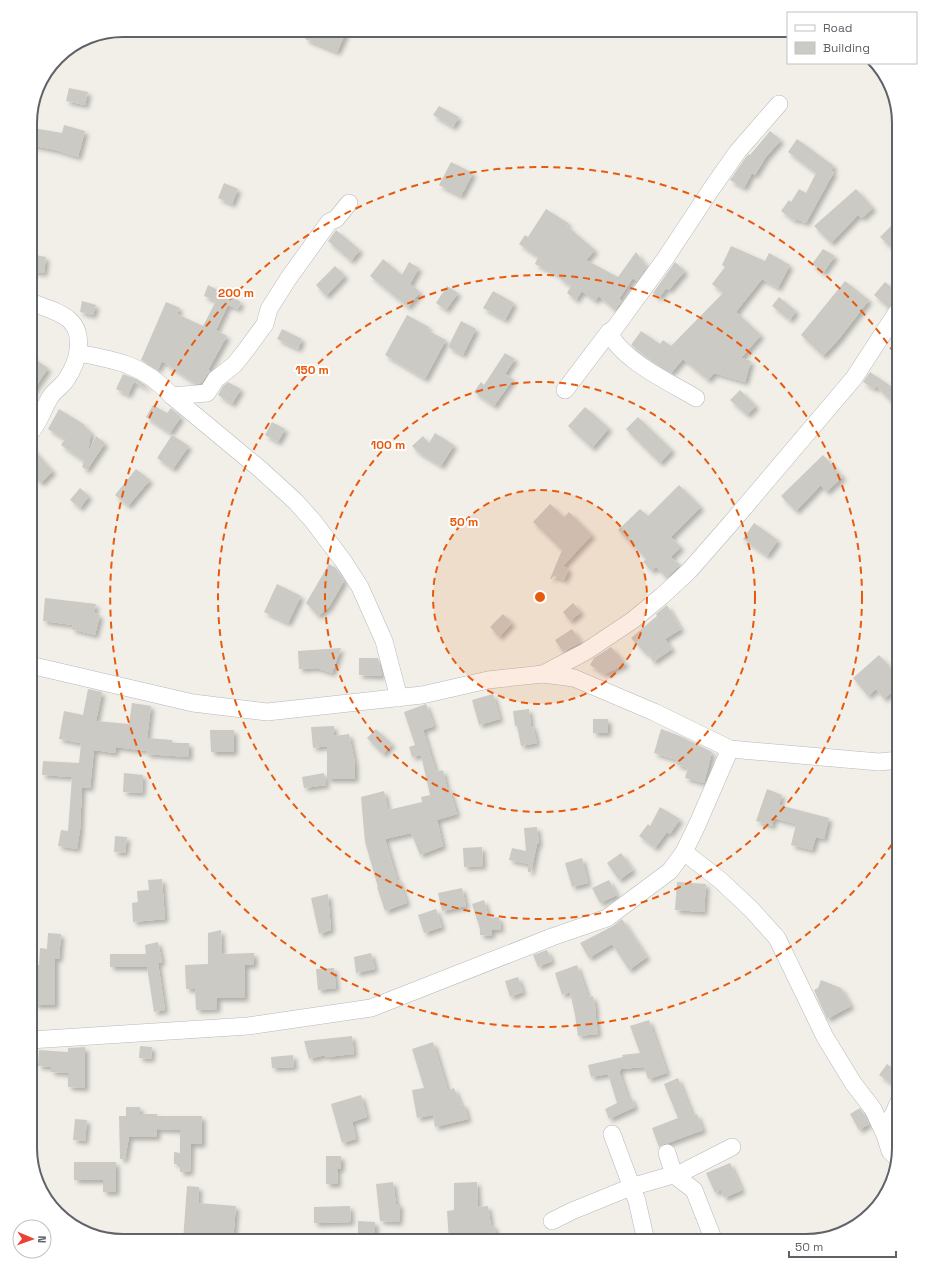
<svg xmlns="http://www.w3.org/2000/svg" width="929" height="1271" font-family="'Space Grotesk',sans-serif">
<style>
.building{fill:#cccac5;filter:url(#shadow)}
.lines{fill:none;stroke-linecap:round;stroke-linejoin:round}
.minor-casing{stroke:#b5b8bc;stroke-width:18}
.minor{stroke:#fff;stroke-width:17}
.ring{fill:none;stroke:#e8590c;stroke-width:2;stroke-dasharray:7 5}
.rim{fill:none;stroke:#5f6368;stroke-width:2}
.centre{fill:#e8590c;stroke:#fff;stroke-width:2}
.ring-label{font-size:12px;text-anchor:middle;font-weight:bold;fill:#e8590c;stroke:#fff;stroke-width:4;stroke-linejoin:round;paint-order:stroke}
</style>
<defs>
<filter id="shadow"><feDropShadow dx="3.5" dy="3.5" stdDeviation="2" flood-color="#0004"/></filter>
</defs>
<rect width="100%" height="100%" fill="#f1efe8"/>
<g class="building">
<path d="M309,30H347L337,52L305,39Z"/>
<path d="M69,88L88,92L85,105L66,101Z"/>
<path d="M439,106L459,117L453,127L433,115Z"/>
<path d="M64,125L85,131L78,157L56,150L30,145L33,128L62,133Z"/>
<path d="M770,131L781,140L766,157L755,175L752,173L744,188L730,180L746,157L749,154L750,155Z"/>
<path d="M797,139L834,166L831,171L834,172L806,223L796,219L795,221L781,211L789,200L791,202L799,189L806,193L816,173L788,152Z"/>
<path d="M451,162L473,173L461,196L439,185Z"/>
<path d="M224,183L238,189L232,204L218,198Z"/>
<path d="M856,189L873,208L862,218L858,215L831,243L814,226Z"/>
<path d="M546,209L568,223L567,226L595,250L586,260L618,277L636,252L647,267L637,281L633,278L619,299L622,301L615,310L599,296L595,301L582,291L576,300L567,293L571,286L559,278L560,276L535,264L538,257L519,244L525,235L528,237Z"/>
<path d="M899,218V255L880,237Z"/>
<path d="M336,230L360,250L351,261L328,241Z"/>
<path d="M731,246L765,261L769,253L790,265L778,288L762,279L736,312L761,335L741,358L751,361L745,382L714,373L708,380L683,359L671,373L653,362L631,345L641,331L660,344L663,340L671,346L723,293L712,284L725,267L722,265Z"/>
<path d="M823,249L835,256L823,273L812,264Z"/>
<path d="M30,254L46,257L44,273L30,271Z"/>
<path d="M383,259L402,275L409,262L419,268L410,284L420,292L408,307L370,276Z"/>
<path d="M675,262L685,271L669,290L666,288L659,298L653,293Z"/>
<path d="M335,266L345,276L326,296L316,285Z"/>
<path d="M845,281L869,300L839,339L823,356L801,335Z"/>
<path d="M885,282L899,293L888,307L874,295Z"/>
<path d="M208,285L241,302L238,309L228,305L216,330L227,336L208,370L210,371L201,383L196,384L162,361L158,370L141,360L166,302L180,308L177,314L203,326L216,301L204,296Z"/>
<path d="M447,286L458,293L446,310L436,303Z"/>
<path d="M493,291L514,303L505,320L483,308Z"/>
<path d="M779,297L796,311L790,320L772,306Z"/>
<path d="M82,301L96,305L93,315L80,312Z"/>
<path d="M407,315L429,327L427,330L446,340L425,379L385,355Z"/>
<path d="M461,321L476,329L463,355L448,347Z"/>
<path d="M282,329L302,339L298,349L277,339Z"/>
<path d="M505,353L515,359L505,374L513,379L494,406L474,392L481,382L484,385Z"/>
<path d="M30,356L48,368L30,396Z"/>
<path d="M870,372L892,387L899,381V409L876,386L874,389L863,382Z"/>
<path d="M123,374L136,379L145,385L148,389L134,382L128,395L116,389Z"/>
<path d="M228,382L241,389L232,404L218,395L223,386Z"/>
<path d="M740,390L756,406L747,415L730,400Z"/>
<path d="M153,405L167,413L171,408L181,417L170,433L146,417Z"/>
<path d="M585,407L609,428L592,448L568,426Z"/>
<path d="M59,409L85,425L84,426L91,432L88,453L96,436L105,443L87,470L82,467L84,461L61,445L65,439L48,429Z"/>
<path d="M638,417L672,450L660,463L626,429Z"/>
<path d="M272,422L285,429L278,442L265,435Z"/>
<path d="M435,433L454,445L441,466L418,452L412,446L423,436L429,443Z"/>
<path d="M172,435L189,446L173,469L157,458Z"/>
<path d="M30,446L53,471L41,483L30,473Z"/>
<path d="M823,455L843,477L826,492L821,485L796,511L781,496Z"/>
<path d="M136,469L150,480L128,506L115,495Z"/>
<path d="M679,485L701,507L671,537L681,547L671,557L680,565L667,578L656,567L652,571L643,562L646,559L618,530L640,509L648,516Z"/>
<path d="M80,488L89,496L80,508L70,500Z"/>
<path d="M550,504L564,517L569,512L592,535L563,566L569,569L564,580L554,576L551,579H550L562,550L533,522Z"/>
<path d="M754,523L778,540L767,556L743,539Z"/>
<path d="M329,564L336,568L344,581L329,607L318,616L306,603Z"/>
<path d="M277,584L301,596L288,623L264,612Z"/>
<path d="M45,598L96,604L94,613L100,615L95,635L71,629L73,625L43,621Z"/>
<path d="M573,603L581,612L570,621L563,612Z"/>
<path d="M667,605L681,629L665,639L672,649L653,662L648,653L646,654L631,638L657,616L656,614Z"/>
<path d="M503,614L512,623L499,637L490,627Z"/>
<path d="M572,629L581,642L563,652L555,640Z"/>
<path d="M611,647L626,664L605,674L590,665L594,658Z"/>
<path d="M341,648L332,673L317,668L299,669L298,651Z"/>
<path d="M879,655L899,677V685L884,699L876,689L868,696L853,678Z"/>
<path d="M359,658H378L382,676L359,675Z"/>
<path d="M88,689L102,692L96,721L129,724L132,703L151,706L147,738L172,740V743H189V757L146,754L147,751L116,747L115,753L94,750L90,788L82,787L80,830L77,849L58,846L61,830L68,831L72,777L42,775L43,761L79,763L81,743L59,739L64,711L83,715Z"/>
<path d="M493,694L500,719L479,725L472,700Z"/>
<path d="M426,704L434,726L423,730L436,772L443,770L447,789L449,788L457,814L437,820L443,846L420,855L411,833L385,839L397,880H399L407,903L385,911L377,887H378L365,842L361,797L384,791L388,810L422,802L421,797L430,795L421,755L412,757L409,747L415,745L404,712Z"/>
<path d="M529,709L531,726H533L537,743L521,746L517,726H515L513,711Z"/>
<rect x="593" y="719" width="15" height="14"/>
<path d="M334,726V736L349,734L355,763V779H327V746L313,748L311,727Z"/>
<path d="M376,729L392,744L383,754L367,738Z"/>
<path d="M661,729L680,736L712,752L704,783L685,778L688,768L676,764L677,760L654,753Z"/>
<path d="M210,730H234V752H211Z"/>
<path d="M124,773L143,775L142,793L123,792Z"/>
<path d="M324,773L326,785L304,788L302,777Z"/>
<path d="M767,789L782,795L779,805L829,818L824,839L816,837L812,850L791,845L796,824L774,818L772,826L756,821Z"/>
<path d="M660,807L680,819L670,834L667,832L655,848L639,836L648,824L650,826Z"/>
<path d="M537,827L539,844H537L531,872H528V864L509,860L512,848L526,851L524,828Z"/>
<path d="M115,836L127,837L125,853L114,852Z"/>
<path d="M482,847L483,866L464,867L463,848Z"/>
<path d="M621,853L633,870L619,880L607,863Z"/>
<path d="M582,858L588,883L572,887L565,863Z"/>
<path d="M162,879L165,919L133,922L132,903L138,902L137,891L149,890L148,880Z"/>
<path d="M609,880L617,895L600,903L592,888Z"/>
<path d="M677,882L706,884L704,912L675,910Z"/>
<path d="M462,888L466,906L442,911L438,893Z"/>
<path d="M328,894L331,930L319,934L311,898Z"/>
<path d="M484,900L489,918L499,917L501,929L492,930L491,936L480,935V929L472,904Z"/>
<path d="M436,909L442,927L424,933L418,915Z"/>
<path d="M622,919L647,957L629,970L612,944L589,958L580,943L613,926Z"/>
<path d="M221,930L222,954L254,953V965H245V998H217V1009L196,1010L195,989H186L185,965L208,964V933Z"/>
<path d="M48,933L61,934L59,959L55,958V1005H34V965H39L40,948L47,949Z"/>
<path d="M158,942L162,962L158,963L165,1010L154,1012L147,967H110V954H146L145,945Z"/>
<path d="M547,950L552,961L538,967L533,955Z"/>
<path d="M371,953L375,969L356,973L354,957Z"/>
<path d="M577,965L588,997L593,996L596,1011H595L598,1034L578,1036L575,1015L570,992L562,995L555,973Z"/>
<path d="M334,968L336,988L318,990L316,969Z"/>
<path d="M518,977L523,992L510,997L505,981Z"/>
<path d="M821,980L841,988L851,1006L827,1019L814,990L818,988Z"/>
<path d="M649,1020L667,1073L648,1079L644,1067L620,1069L621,1071H619L628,1098L631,1097L635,1107L609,1119L605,1109L617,1103L608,1074L591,1077L588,1065L623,1057L622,1055L640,1053L630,1026Z"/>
<path d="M352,1036L354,1054L326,1057L325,1055L309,1059L304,1041Z"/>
<path d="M433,1042L448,1091L454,1088L461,1105L464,1104L468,1119L435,1127L433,1115L417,1118L412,1090L424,1088L412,1049Z"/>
<path d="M140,1046L152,1047L151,1059L139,1058Z"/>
<path d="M85,1047V1088L68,1087V1073L51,1072V1067L38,1066L39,1050L68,1052V1048Z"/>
<path d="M293,1055L294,1067L272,1068L271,1057Z"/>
<path d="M887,1064L898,1072L891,1083L879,1075Z"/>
<path d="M678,1078L693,1116L697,1114L703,1130L668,1143L664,1144L659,1147L652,1128L678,1118L664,1084Z"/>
<path d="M361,1095L367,1117L352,1122L356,1139L342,1143L331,1104Z"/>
<path d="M126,1107H140V1114H157V1116H202V1144H191L190,1172H180V1164H174V1152L180,1153V1130L157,1129V1137H129L125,1159H120L119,1116H126Z"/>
<path d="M860,1108L864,1114L869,1124L859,1130L850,1114Z"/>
<path d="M75,1119L87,1120L85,1141L73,1140Z"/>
<path d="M326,1156H341V1169H337L338,1184H326Z"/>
<path d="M74,1162H116V1192H103V1180H74Z"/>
<path d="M730,1163L742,1190L724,1198L721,1190L715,1193L706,1173Z"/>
<path d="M393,1182L396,1204H400L399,1222L380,1221L376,1184Z"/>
<path d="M477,1182L478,1207L488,1206L491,1226L494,1225L497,1241H449L447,1211L454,1210V1183Z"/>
<path d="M187,1186L199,1187L198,1203L236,1206L233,1241H183Z"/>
<path d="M350,1206L351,1222L314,1223V1207Z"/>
<path d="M358,1221L375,1222V1237L358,1236Z"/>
</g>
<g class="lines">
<g class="minor-casing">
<g id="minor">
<path d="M609,332C621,360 671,383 696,398"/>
<path d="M78,353C117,360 144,365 172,396L260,469L296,502L313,521L344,562L360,587L384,641L399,698"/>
<path d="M565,390L609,332L614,329L665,259L712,188L738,151L779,104"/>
<path d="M172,396L207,393L216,379L234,365L246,350L265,324L269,309L288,279L329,222L336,219L349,203"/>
<path d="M30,433C40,422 43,408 51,396C55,390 62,386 66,380C72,371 77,361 78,350C83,316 56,312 30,302"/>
<path d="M30,665L193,703L267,712L422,695L488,680L543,674L574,678L654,712L730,749L879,762L899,760"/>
<path d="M543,674L585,652L633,620L662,596L689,571L731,523L854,378L899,309"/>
<path d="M684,852L720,880L752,910L777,938L825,1037L853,1083L873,1109L885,1135L890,1151L897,1158"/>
<path d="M30,1040L248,1026L371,1008L552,937L607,918L670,871L684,852L698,823L730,749"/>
<path d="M883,1130L893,1115L899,1101"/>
<path d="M612,1134L637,1201L646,1241"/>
<path d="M667,1153L674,1175L694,1190L714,1241"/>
<path d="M552,1221L572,1211L631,1187L683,1172L732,1147"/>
</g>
</g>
<use href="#minor" class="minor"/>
</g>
<circle cx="540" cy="597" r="107" fill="#e8590c" fill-opacity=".12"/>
<g class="ring">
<circle cx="540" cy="597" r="107"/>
<circle cx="540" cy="597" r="215"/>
<circle cx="540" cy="597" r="322"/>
<path d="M899 834A430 430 0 1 1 899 360"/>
</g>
<path d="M0 0H929V1271H0ZM123 37H806A86 86 0 0 1 892 123V1148A86 86 0 0 1 806 1234H123A86 86 0 0 1 37 1148V123A86 86 0 0 1 123 37Z" fill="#fff" fill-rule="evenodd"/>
<path class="rim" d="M123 37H806A86 86 0 0 1 892 123V1148A86 86 0 0 1 806 1234H123A86 86 0 0 1 37 1148V123A86 86 0 0 1 123 37Z"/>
<circle cx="540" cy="597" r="6" class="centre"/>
<g class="ring-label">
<text x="236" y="297">200 m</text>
<text x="312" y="374">150 m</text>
<text x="388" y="449">100 m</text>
<text x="464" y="526">50 m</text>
</g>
<rect x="787" y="12" width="130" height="52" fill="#ffffff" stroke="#bfc1c3"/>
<rect x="795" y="25" width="20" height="6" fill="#ffffff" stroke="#bfc1c3"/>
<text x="823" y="32" font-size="12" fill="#5f6368">Road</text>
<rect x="795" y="42" width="20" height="12" fill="#cccac5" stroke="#bfc1c3"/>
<text x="823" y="52" font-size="12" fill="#5f6368">Building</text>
<g transform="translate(32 1239) rotate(92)"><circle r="19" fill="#ffffff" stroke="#bfc1c3"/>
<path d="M0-3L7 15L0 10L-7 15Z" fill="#ea4335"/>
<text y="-6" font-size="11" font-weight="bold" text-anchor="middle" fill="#5f6368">N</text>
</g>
<path d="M789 1251v6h107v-6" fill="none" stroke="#5f6368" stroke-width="2"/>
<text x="795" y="1251" font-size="12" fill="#5f6368" stroke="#ffffff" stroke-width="3" paint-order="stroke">50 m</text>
</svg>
